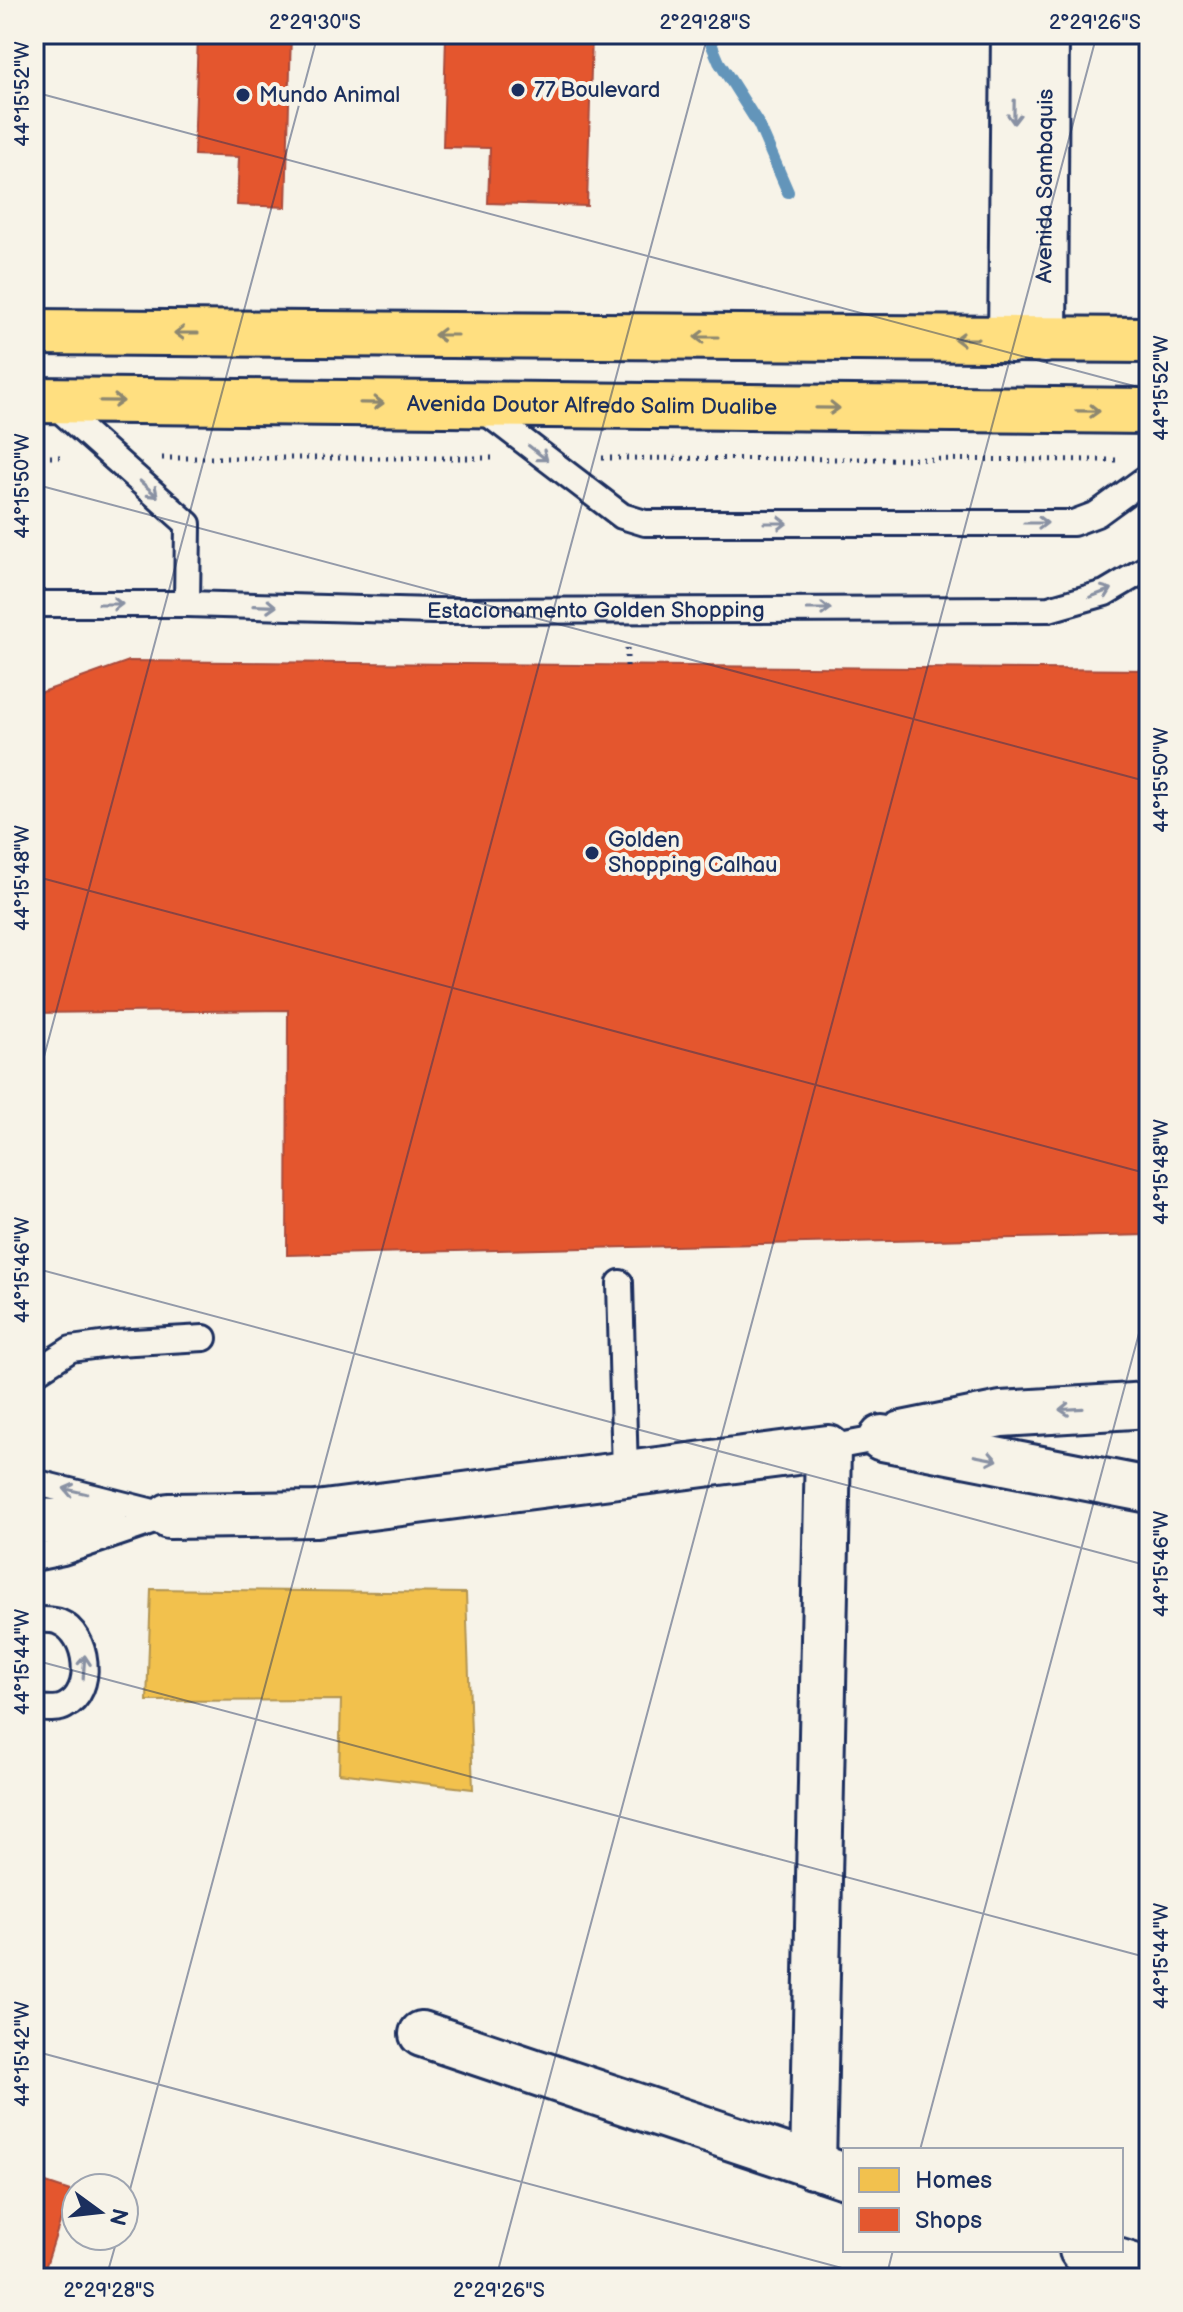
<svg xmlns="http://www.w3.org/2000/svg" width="1183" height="2312" font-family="'Balsamiq Sans',sans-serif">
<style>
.homes{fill:#f2c14e;stroke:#b29553;stroke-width:2}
.shops{fill:#e4572e;stroke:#a84b3c;stroke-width:2}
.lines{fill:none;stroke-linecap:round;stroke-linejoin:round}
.stream{stroke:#6495ba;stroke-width:12}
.service-casing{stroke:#1b2f5e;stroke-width:30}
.minor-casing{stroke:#1b2f5e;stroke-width:50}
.secondary-casing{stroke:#1b2f5e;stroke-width:50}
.primary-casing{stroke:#1b2f5e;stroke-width:50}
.path{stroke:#1b2f5e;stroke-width:5;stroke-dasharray:2 6;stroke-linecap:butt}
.service{stroke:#f7f3e8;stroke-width:24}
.minor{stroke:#f7f3e8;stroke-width:44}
.secondary{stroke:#f7f3e8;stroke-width:44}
.primary{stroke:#ffdf80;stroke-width:44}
.oneway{stroke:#8991a3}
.oneway2{stroke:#8d876f}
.ticks{fill:none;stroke:#1b2f5e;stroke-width:2;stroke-opacity:0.45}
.poi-dot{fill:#1b2f5e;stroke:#f7f3e8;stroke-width:3}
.labels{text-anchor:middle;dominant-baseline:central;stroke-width:8;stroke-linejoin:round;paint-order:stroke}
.poi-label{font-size:22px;fill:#1b2f5e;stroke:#f7f3e8;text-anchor:start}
.street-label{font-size:22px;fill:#1b2f5e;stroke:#f7f3e8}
.neatline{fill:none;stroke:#1b2f5e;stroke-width:3}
.ticks-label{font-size:20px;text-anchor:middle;fill:#1b2f5e}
</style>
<rect width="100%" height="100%" fill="#f7f3e8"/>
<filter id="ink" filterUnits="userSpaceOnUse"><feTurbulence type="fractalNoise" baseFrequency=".0125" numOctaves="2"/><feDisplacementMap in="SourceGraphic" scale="16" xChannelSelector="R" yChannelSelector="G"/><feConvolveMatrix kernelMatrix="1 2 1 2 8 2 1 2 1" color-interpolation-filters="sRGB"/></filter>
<g filter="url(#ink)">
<path class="homes" d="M151,1589L466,1593L473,1789L339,1773L341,1700L147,1701Z"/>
<g class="shops">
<path d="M198,34H291L286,207L237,205L239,157L194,155Z"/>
<path d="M446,34H592L587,206L488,203L490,148L443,147Z"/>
<path d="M129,661L1149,670V1235L287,1255L288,1010L34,1013V695Z"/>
<path d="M34,2179L70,2191L42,2278H34Z"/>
</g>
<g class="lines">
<path class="stream" d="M707,34L719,62L759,125L788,192"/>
<g class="service-casing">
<g id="service">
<path d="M51,402L188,524L187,604"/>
<path d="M478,406L622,516L645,523H1073L1097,514L1149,476"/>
<path id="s1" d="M34,604H187L433,611L1049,609L1105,593L1149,567"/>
<path d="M620,1283L625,1474"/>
<path d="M34,1373L71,1349L116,1343L204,1338"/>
<path d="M828,1448L882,1438"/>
<path d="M34,1482L169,1516"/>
<path d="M34,1511L103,1514"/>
<path d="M34,1533L115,1523"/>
<path d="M34,1558L63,1552L169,1516"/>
<path d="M34,1620C41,1620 53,1619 59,1622C89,1634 95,1692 65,1706C57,1711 43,1708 34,1708"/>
</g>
</g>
<g class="minor-casing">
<g id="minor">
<path d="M902,1434L1001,1414L1149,1405"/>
<path d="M882,1438L1149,1490"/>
<path d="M169,1516L316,1514L828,1448L813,2166"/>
<path d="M422,2034L845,2176"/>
<path d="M1082,2250L1149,2271"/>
</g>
</g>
<g class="secondary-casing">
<g id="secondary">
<path d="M1011,340L1014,34"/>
<path id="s2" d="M1044,340L1046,34"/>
</g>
</g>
<g class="primary-casing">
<g id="primary">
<path d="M34,332L1149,340"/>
<path id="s3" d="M34,400L1149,411"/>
</g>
</g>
<g class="path">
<path d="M34,457H64"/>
<path d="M162,458H492"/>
<path d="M602,458L1116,460"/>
<path d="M627,666V643"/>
</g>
<use href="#service" class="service"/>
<use href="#minor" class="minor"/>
<use href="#secondary" class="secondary"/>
<use href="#primary" class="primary"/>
</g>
<defs><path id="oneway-shaft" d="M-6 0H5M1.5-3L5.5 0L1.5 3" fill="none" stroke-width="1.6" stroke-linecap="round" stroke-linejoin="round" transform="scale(2)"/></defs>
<g class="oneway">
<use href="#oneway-shaft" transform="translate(1014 112) rotate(91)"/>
<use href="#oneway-shaft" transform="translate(538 453) rotate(38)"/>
<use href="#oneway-shaft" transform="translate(149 489) rotate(42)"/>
<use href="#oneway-shaft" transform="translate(776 523)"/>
<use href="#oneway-shaft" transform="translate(1036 523)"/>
<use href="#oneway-shaft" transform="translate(1101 593) rotate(-21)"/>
<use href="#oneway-shaft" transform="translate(111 604)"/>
<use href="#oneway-shaft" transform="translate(265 606) rotate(2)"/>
<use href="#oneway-shaft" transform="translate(819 609)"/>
<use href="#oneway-shaft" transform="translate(1071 1409) rotate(177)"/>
<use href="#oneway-shaft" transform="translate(986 1458) rotate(11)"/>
<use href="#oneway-shaft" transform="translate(75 1491) rotate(-167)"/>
<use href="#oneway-shaft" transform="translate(84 1667) rotate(-86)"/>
</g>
<g class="oneway2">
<use href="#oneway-shaft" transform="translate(186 333) rotate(-180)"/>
<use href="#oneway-shaft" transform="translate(446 335) rotate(-180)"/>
<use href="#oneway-shaft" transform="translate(706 337) rotate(-180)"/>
<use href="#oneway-shaft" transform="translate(966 339) rotate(-180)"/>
<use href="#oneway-shaft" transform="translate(112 401) rotate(1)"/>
<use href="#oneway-shaft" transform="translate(372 403) rotate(1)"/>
<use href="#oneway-shaft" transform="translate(828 408) rotate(1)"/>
<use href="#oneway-shaft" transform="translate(1088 411) rotate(1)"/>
</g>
</g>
<path class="ticks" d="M34,92L1149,390M34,484L1149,782M34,876L1149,1174M34,1094L318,34M34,1268L1149,1566M34,1660L1149,1958M34,2051L879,2278M920,2150L1149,1296M124,2212L708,34M106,2278L118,2236M496,2278L1097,34M886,2278L893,2250"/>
<g class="poi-dot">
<circle cx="518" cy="90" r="8"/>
<circle cx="243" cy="95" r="8"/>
<circle cx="592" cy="853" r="8"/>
</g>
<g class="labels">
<g class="poi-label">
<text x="534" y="90">77 Boulevard</text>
<text x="259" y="95">Mundo Animal</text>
<text x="608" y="840">Golden<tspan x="608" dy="25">Shopping Calhau</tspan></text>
</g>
<g class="street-label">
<text stroke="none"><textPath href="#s2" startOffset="154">Avenida Sambaquis</textPath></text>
<text stroke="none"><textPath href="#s3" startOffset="558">Avenida Doutor Alfredo Salim Dualibe</textPath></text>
<text stroke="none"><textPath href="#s1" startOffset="562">Estacionamento Golden Shopping</textPath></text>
</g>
</g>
<rect width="1183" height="2312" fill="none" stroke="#f7f3e8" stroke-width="88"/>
<rect x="843" y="2148" width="280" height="104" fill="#f7f3e8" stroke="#9fa5b1" stroke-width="2"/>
<rect x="859" y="2168" width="40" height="24" fill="#f2c14e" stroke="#9fa5b1" stroke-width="2"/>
<text x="915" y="2188" font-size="24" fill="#1b2f5e">Homes</text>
<rect x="859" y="2208" width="40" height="24" fill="#e4572e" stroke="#9fa5b1" stroke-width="2"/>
<text x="915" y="2228" font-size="24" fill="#1b2f5e">Shops</text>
<g transform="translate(100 2212) rotate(105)"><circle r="38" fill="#f7f3e8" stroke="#9fa5b1" stroke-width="2"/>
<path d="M0-6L14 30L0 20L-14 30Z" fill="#1b2f5e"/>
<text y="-12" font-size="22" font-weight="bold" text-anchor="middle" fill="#1b2f5e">N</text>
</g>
<rect x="44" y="44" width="1095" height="2224" class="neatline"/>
<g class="ticks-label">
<text x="315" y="29">2°29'30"S</text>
<text x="705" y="29">2°29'28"S</text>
<text x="1095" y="29">2°29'26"S</text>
<text transform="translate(22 94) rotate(-90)" y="7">44°15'52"W</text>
<text transform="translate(1161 388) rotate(-90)" y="7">44°15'52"W</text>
<text transform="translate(22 486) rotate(-90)" y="7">44°15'50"W</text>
<text transform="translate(1161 780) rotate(-90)" y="7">44°15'50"W</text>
<text transform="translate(22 878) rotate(-90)" y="7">44°15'48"W</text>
<text transform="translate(1161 1172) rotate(-90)" y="7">44°15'48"W</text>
<text transform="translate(22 1270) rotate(-90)" y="7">44°15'46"W</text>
<text transform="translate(1161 1564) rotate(-90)" y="7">44°15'46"W</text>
<text transform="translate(22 1662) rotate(-90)" y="7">44°15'44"W</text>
<text transform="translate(1161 1956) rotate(-90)" y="7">44°15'44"W</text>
<text transform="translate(22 2054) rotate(-90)" y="7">44°15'42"W</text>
<text x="109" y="2297">2°29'28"S</text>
<text x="499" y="2297">2°29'26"S</text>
</g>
</svg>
